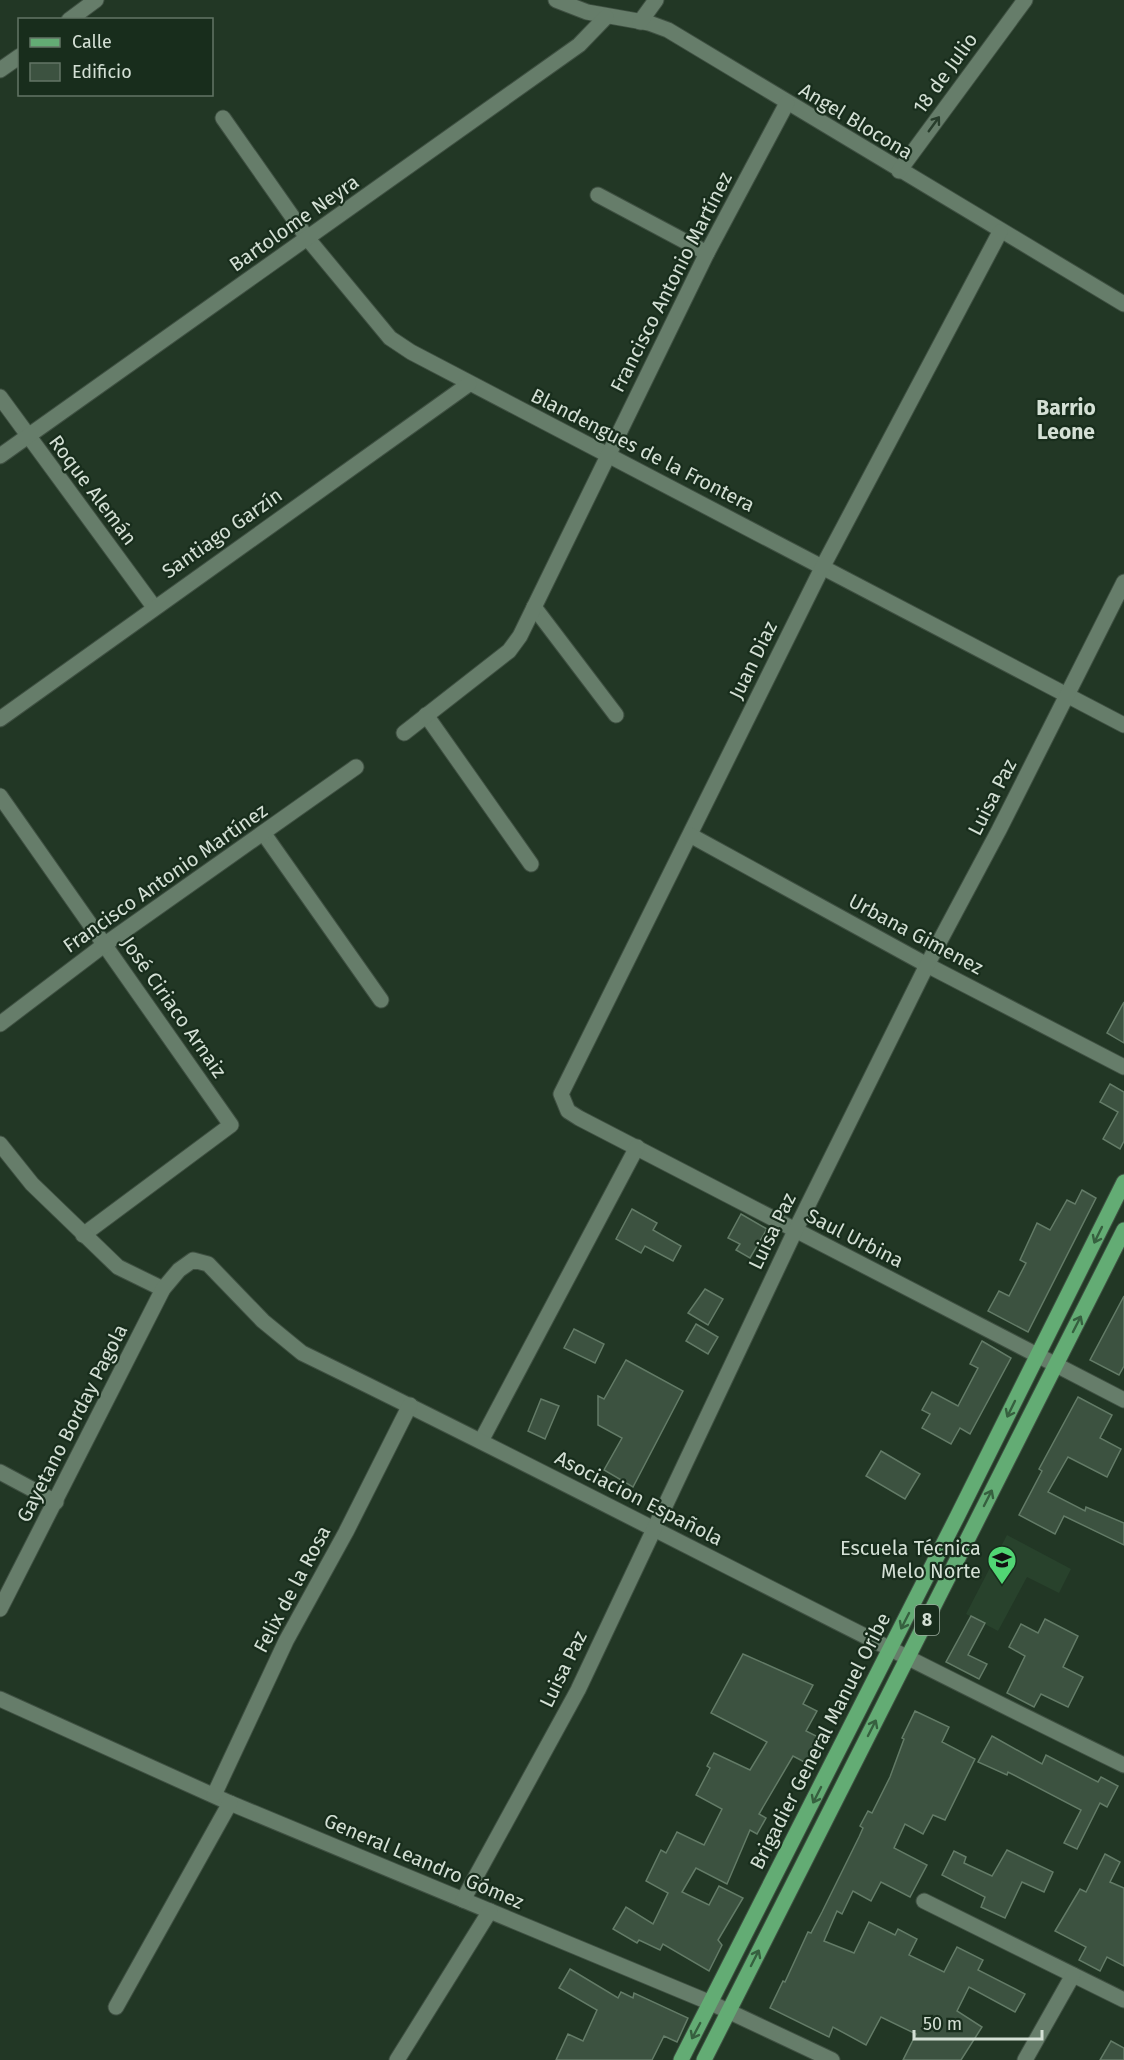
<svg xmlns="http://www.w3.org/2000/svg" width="1124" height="2060" font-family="'Fira Sans',sans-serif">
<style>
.built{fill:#28422c}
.building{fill:#3c5240;stroke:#637b67;stroke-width:1.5}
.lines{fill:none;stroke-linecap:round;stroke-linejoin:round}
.street-casing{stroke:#3f5042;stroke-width:17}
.primary-casing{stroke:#3f5042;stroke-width:17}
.street{stroke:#667d6a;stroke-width:15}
.primary{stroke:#63ac74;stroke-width:15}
.oneway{stroke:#283d2c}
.oneway2{stroke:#36603f}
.labels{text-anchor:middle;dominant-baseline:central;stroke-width:4.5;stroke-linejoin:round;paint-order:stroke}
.shield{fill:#182d1c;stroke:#9caa9e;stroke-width:1.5}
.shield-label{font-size:18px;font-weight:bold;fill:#d4e0d5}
.street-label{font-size:20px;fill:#d4e0d5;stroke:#182d1c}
.poi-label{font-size:20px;fill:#d4e0d5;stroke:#182d1c;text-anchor:end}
.neighbourhood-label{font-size:21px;font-weight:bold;fill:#d4e0d5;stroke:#182d1c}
</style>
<rect width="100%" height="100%" fill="#223725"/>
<path class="built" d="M1007,1535L1071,1569L1059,1593L1027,1577L998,1631L966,1614Z"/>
<g class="building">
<path d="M1124,1002V1043L1107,1033Z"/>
<path d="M1110,1084L1124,1092V1141L1120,1149L1103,1139L1118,1112L1100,1102Z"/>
<path d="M1082,1190L1096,1198L1028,1332L988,1311L999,1291L1009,1296L1026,1263L1020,1260L1037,1223L1050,1230L1067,1200L1075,1204Z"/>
<path d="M632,1209L657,1223L653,1230L681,1246L673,1261L645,1246L641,1253L616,1239Z"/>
<path d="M741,1214L767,1229L750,1258L736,1250L740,1244L728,1238Z"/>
<path d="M705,1289L723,1299L708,1325L688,1313Z"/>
<path d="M1124,1296V1366L1119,1375L1090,1360Z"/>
<path d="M696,1324L718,1337L708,1354L686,1341Z"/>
<path d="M574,1329L604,1344L595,1363L564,1348Z"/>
<path d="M982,1341L1011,1358L970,1434L960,1428L951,1444L922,1428L930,1414L922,1410L932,1392L958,1406L978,1368L970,1364Z"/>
<path d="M626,1360L683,1391L633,1487L604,1470L622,1438L598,1425V1396L604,1399Z"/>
<path d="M1078,1397L1112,1415L1100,1438L1121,1449L1107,1477L1068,1457L1048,1492L1085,1511L1086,1507L1124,1523V1545L1064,1516L1055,1534L1019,1515L1042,1471L1039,1469Z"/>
<path d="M541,1399L559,1406L545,1439L528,1431Z"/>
<path d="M881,1451L920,1474L905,1499L866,1476Z"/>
<path d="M971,1616L985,1623L968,1655L987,1664L979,1679L946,1662Z"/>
<path d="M1045,1619L1078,1636L1063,1667L1083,1677L1068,1707L1041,1694L1034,1707L1007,1693L1025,1656L1009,1647L1021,1624L1038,1633Z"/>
<path d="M743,1654L813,1685L803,1704L817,1711L806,1731L826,1741L812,1766L793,1756L759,1814L766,1818L757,1834L750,1830L727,1884L696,1868L682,1892L709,1905L719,1886L743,1898L718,1940L722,1945L709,1971L663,1944L660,1950L639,1940L637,1943L613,1929L626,1907L653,1924L668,1893L646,1881L661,1850L666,1853L677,1832L704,1845L722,1809L696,1795L710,1768L707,1766L714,1753L750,1770L767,1742L711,1713Z"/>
<path d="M915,1711L949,1727L942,1742L975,1759L945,1820L933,1815L923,1834L905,1824L894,1848L927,1865L910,1897L881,1882L871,1901L853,1891L842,1914L837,1911L824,1941L854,1953L869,1922L895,1935L898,1929L917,1939L909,1955L944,1972L957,1947L983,1960L978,1970L1025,1994L1015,2012L969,1987L957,2011L982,2027L961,2060H903L916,2034L881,2017L866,2045L833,2027L829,2037L770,2008L783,1981L785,1982L808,1932L811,1933L822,1912L859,1837L863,1828L860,1826L868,1811L872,1813L890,1777L904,1739L902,1738Z"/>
<path d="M992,1736L1042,1764L1046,1755L1098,1782L1101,1777L1118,1786L1107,1807L1100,1803L1077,1849L1064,1843L1081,1810L1008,1772L1007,1775L978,1762Z"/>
<path d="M1007,1850L1053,1872L1044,1892L1022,1882L1005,1918L981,1907L985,1897L942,1875L954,1851L966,1857L964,1863L992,1876Z"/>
<path d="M1105,1854L1120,1862L1110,1882L1124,1888V1966L1107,1957L1100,1971L1079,1960L1086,1947L1055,1931L1080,1889L1086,1892Z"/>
<path d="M570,1969L618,1998L621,1992L633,1998L634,1993L688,2018L677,2042L664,2036L652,2060H556L568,2034L583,2041L597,2010L559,1988Z"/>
<path d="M1111,2041L1124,2048V2060H1100Z"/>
</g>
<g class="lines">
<g class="street-casing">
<g id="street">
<path d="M556,0L587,12L649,23L668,30L1124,304"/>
<path d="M69,20L96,0"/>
<path d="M640,22L656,0"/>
<path d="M0,70L20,56"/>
<path d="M223,118L308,239L390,338L411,352L1124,725"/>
<path d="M899,171L1025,0"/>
<path d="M598,195L707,253"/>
<path d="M1000,232L823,566L561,1094L568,1111L579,1118L1124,1400"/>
<path d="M0,397L154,607"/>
<path d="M0,456L579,45L606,17"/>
<path d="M534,607L616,715"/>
<path d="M426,715L531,864"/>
<path d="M0,719L469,384"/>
<path d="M404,733L509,651L520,636L707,253L787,103"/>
<path d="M0,796L231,1125L83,1235"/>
<path d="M264,834L381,1000"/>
<path d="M690,835L927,965L1124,1067"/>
<path d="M0,1024L104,945L356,767"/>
<path d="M0,1144L32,1184L118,1267L163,1289"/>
<path d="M481,1441L637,1147"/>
<path d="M0,1472L56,1502"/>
<path d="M0,1609L163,1289L179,1270L193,1260L208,1264L263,1321L302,1353C578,1487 848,1631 1124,1765"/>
<path d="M0,1699L230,1803L711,2003L832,2060"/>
<path d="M214,1795L286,1641L346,1532L410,1405"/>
<path d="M463,1900L578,1690L795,1231L927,965L999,830L1124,582"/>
<path d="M924,1901L1124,2000"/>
<path d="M116,2007L230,1803"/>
<path d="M397,2060L490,1911"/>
<path d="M1025,2060L1073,1975"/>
</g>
</g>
<g class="primary-casing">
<g id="primary">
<path d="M681,2060L957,1517L1124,1182"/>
<path d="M704,2060L1124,1230"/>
</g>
</g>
<use href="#street" class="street"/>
<use href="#primary" class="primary"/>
</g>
<defs><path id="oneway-shaft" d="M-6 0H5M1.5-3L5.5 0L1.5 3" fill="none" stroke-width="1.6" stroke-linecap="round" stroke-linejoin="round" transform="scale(1.5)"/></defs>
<use class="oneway" href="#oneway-shaft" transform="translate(934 124) rotate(-54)"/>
<g class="oneway2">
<use href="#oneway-shaft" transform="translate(1098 1235) rotate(116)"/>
<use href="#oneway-shaft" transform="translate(1077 1324) rotate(-63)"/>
<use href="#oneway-shaft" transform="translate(1011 1409) rotate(116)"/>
<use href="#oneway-shaft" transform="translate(988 1498) rotate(-63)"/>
<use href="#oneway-shaft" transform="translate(905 1621) rotate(117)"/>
<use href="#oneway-shaft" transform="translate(872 1728) rotate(-63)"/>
<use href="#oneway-shaft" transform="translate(817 1795) rotate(117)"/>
<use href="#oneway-shaft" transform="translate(755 1958) rotate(-63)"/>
<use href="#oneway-shaft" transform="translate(696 2031) rotate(118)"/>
</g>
<defs>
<g id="school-pin" transform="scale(1.5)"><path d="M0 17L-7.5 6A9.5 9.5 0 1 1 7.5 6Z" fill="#51d674" stroke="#182d1c"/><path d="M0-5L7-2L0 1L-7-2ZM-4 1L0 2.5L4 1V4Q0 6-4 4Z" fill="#111"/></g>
</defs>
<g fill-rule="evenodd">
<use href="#school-pin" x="1002" y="1560"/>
</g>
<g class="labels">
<rect class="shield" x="915" y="1605" width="24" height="30" rx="4.5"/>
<g class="shield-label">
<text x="927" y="1620">8</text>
</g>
<g class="street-label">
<text transform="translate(945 73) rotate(-54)">18 de Julio</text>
<text transform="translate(856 121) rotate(31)">Angel Blocona</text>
<text transform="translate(294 223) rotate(-35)">Bartolome Neyra</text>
<text transform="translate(671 282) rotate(-63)">Francisco Antonio Martínez</text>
<text transform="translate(643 450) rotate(27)">Blandengues de la Frontera</text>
<text transform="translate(93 490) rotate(53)">Roque Alemán</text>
<text transform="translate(222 533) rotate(-35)">Santiago Garzín</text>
<text transform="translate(753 660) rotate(-64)">Juan Diaz</text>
<text transform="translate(992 797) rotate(-63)">Luisa Paz</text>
<text transform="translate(165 878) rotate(-35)">Francisco Antonio Martínez</text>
<text transform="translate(916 934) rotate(28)">Urbana Gimenez</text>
<text transform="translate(174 1007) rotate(55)">José Ciriaco Arnaiz</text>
<text transform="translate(772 1231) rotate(-64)">Luisa Paz</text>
<text transform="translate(855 1238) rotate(27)">Saul Urbina</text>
<text transform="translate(72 1423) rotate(-63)">Gayetano Borday Pagola</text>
<text transform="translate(639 1498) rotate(27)">Asociacion Española</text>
<text transform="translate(292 1589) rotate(-62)">Felix de la Rosa</text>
<text transform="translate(563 1669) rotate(-64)">Luisa Paz</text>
<text transform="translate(820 1741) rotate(-63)">Brigadier General Manuel Oribe</text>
<text transform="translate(424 1861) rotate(23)">General Leandro Gómez</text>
</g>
<g class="poi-label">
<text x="981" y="1548">Escuela Técnica<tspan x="981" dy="23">Melo Norte</tspan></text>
</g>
<g class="neighbourhood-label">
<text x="1066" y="408">Barrio<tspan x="1066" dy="24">Leone</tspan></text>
</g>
</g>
<rect x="18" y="18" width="195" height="78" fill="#182d1c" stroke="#637566" stroke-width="1.5"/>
<rect x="30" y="38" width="30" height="9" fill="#63ac74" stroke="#637566" stroke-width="1.5"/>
<text x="72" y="48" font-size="18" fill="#d4e0d5">Calle</text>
<rect x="30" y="63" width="30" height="18" fill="#3c5240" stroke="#637566" stroke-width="1.5"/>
<text x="72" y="78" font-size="18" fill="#d4e0d5">Edificio</text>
<path d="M914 2030v9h128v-9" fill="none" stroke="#d4e0d5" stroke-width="3"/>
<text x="923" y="2030" font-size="18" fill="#d4e0d5" stroke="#182d1c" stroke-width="4.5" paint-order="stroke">50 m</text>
</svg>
